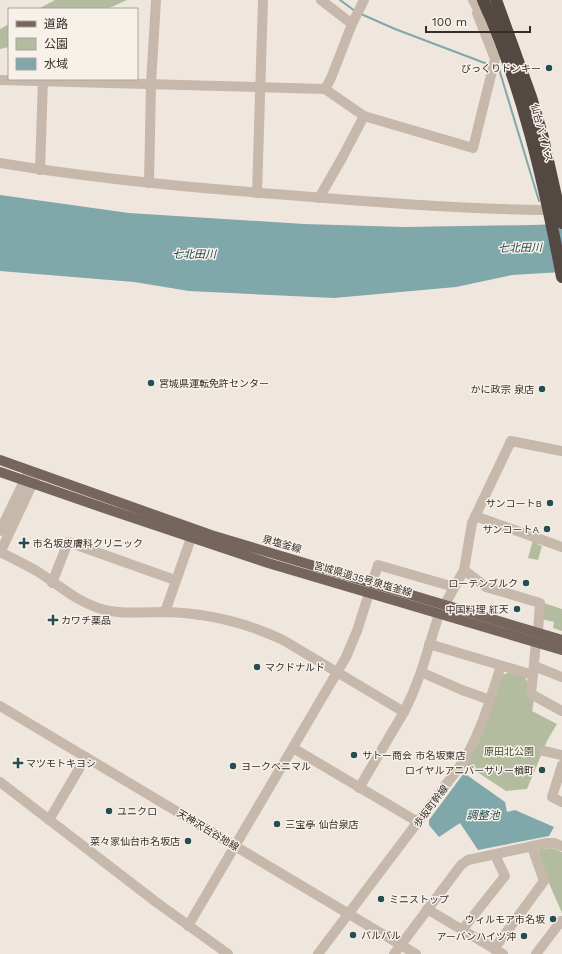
<svg xmlns="http://www.w3.org/2000/svg" width="562" height="954" font-family="'Work Sans','Noto Sans JP',sans-serif">
<style>
.green{fill:#b3bc9f}
.water{fill:#80a7a9}
.lines{fill:none;stroke-linecap:round;stroke-linejoin:round}
.stream{stroke:#80a7a9;stroke-width:2}
.minor{stroke:#c6b8ab;stroke-width:10}
.major{stroke:#75655c;stroke-width:10}
.highway{stroke:#544842;stroke-width:12}
.poi-dot{fill:#244e51;stroke:#f7f1ea;stroke-width:1.5}
.labels{text-anchor:middle;dominant-baseline:central;stroke-width:3;stroke-linejoin:round;paint-order:stroke}
.poi-label{font-size:10px;fill:#352d29;stroke:#f7f1ea;text-anchor:start}
.street-label{font-size:10px;fill:#352d29;stroke:#f7f1ea}
.park-label{font-size:10px;fill:#445030;stroke:#f7f1ea}
.water-label{font-size:11px;font-style:italic;fill:#244e51;stroke:#f7f1ea}
</style>
<rect width="100%" height="100%" fill="#efe7de"/>
<g class="green">
<path d="M55,0H127L107,9H38Z"/>
<path d="M9,24V47L0,49V29Z"/>
<path d="M533,540L538,542L537,544L542,546L538,560L528,558Z"/>
<path d="M544,603L562,609V631L553,628L554,622L542,619Z"/>
<path d="M509,672L524,676C532,689 536,696 532,711L557,724L547,741L527,789L506,791L465,764L501,676Z"/>
<path d="M552,848L562,852V913L548,881L538,854L540,849Z"/>
</g>
<g class="water">
<path d="M0,195L129,213L304,224L404,227L532,225L562,224V272L512,275L456,287L334,298L189,291L134,282L0,271Z"/>
<path d="M464,773L505,802L507,812L515,810L554,827L549,836L478,850L460,823L439,837L429,825V820Z"/>
</g>
<g class="lines">
<g class="stream">
<path d="M340,0L355,11"/>
<path d="M361,14L395,29L490,65"/>
<path d="M496,68L499,69L539,201"/>
</g>
<g class="minor">
<path d="M321,0L352,24"/>
<path d="M473,0L479,11"/>
<path d="M0,80L325,89L331,78L352,24L364,0"/>
<path d="M325,89L364,116L473,148L495,59L477,13L486,7"/>
<path d="M0,163C95,179 192,188 288,195C373,202 458,209 544,210"/>
<path d="M40,170L43,79"/>
<path d="M149,183L151,84L156,0"/>
<path d="M257,193L263,0"/>
<path d="M319,198L342,158L364,116"/>
<path d="M475,516L562,547"/>
<path d="M0,531L29,471"/>
<path d="M0,552C12,558 24,564 35,570C57,583 74,600 98,608C119,615 143,612 165,612C207,613 245,622 283,640L404,712"/>
<path d="M0,553L37,474"/>
<path d="M464,570L486,587L540,603L538,631"/>
<path d="M52,583L68,542L175,580"/>
<path d="M445,604L464,570L472,523L511,441L562,451"/>
<path d="M165,612L191,538"/>
<path d="M536,643L531,694L562,711"/>
<path d="M429,644L533,675"/>
<path d="M534,666L562,677"/>
<path d="M490,700L501,666"/>
<path d="M0,706L416,954"/>
<path d="M293,748L418,822"/>
<path d="M544,751L562,755"/>
<path d="M562,765L552,797L562,802"/>
<path d="M0,782L156,902L228,954"/>
<path d="M359,788L404,712L412,695L421,672L439,614"/>
<path d="M49,820L86,757"/>
<path d="M427,909L503,954"/>
<path d="M188,926L346,657L357,631L378,565L454,587"/>
<path d="M462,930L505,876L495,855"/>
<path d="M494,949L544,881L532,847"/>
<path d="M318,954L463,762C475,742 483,722 490,700L462,690L421,672"/>
<path d="M394,954L461,865L468,860L547,843H554L562,846"/>
<path d="M536,954L561,921L562,922"/>
</g>
<g class="major">
<path d="M0,460L211,535L562,640"/>
<path d="M0,472L104,508L268,563L562,650"/>
</g>
<g class="highway">
<path d="M483,0C523,88 544,182 562,277"/>
<path d="M496,0L531,97L543,138L562,223"/>
</g>
</g>
<g class="poi-dot">
<circle cx="549" cy="68" r="4"/>
<circle cx="151" cy="383" r="4"/>
<circle cx="542" cy="389" r="4"/>
<circle cx="550" cy="503" r="4"/>
<circle cx="547" cy="529" r="4"/>
<path d="M22 537h4v4h4v4h-4v4h-4v-4h-4v-4h4z"/>
<circle cx="526" cy="583" r="4"/>
<circle cx="517" cy="609" r="4"/>
<path d="M51 614h4v4h4v4h-4v4h-4v-4h-4v-4h4z"/>
<circle cx="257" cy="667" r="4"/>
<circle cx="354" cy="755" r="4"/>
<path d="M16 757h4v4h4v4h-4v4h-4v-4h-4v-4h4z"/>
<circle cx="233" cy="766" r="4"/>
<circle cx="542" cy="770" r="4"/>
<circle cx="109" cy="811" r="4"/>
<circle cx="277" cy="824" r="4"/>
<circle cx="188" cy="841" r="4"/>
<circle cx="381" cy="899" r="4"/>
<circle cx="553" cy="919" r="4"/>
<circle cx="353" cy="935" r="4"/>
<circle cx="524" cy="936" r="4"/>
</g>
<g class="labels">
<g class="poi-label">
<text x="541" y="68" text-anchor="end">びっくりドンキー</text>
<text x="159" y="383">宮城県運転免許センター</text>
<text x="534" y="389" text-anchor="end">かに政宗 泉店</text>
<text x="542" y="503" text-anchor="end">サンコートB</text>
<text x="539" y="529" text-anchor="end">サンコートA</text>
<text x="33" y="543">市名坂皮膚科クリニック</text>
<text x="518" y="583" text-anchor="end">ローテンブルク</text>
<text x="509" y="609" text-anchor="end">中国料理 紅天</text>
<text x="61" y="620">カワチ薬品</text>
<text x="265" y="667">マクドナルド</text>
<text x="362" y="755">サトー商会 市名坂東店</text>
<text x="26" y="763">マツモトキヨシ</text>
<text x="241" y="766">ヨークベニマル</text>
<text x="534" y="770" text-anchor="end">ロイヤルアニバーサリー楢町</text>
<text x="117" y="811">ユニクロ</text>
<text x="285" y="824">三宝亭 仙台泉店</text>
<text x="180" y="841" text-anchor="end">菜々家仙台市名坂店</text>
<text x="389" y="899">ミニストップ</text>
<text x="545" y="919" text-anchor="end">ウィルモア市名坂</text>
<text x="361" y="935">パルパル</text>
<text x="516" y="936" text-anchor="end">アーバンハイツ沖</text>
</g>
<g class="street-label">
<text transform="translate(542 133) rotate(75)">仙台バイパス</text>
<text transform="translate(282 544) rotate(16)">泉塩釜線</text>
<text transform="translate(363 579) rotate(16)">宮城県道35号泉塩釜線</text>
<text transform="translate(431 806) rotate(-53)">歩坂町幹線</text>
<text transform="translate(208 830) rotate(31)">天神沢台谷地線</text>
</g>
<g class="park-label">
<text x="509" y="751">原田北公園</text>
</g>
<g class="water-label">
<text transform="translate(520 248) rotate(-1)">七北田川</text>
<text x="194" y="254">七北田川</text>
<text x="483" y="815">調整池</text>
</g>
</g>
<rect x="8" y="8" width="130" height="72" fill="#f7f1ea" stroke="#a9a39d"/>
<rect x="16" y="21" width="20" height="6" fill="#75655c" stroke="#a9a39d"/>
<text x="44" y="28" font-size="12" fill="#352d29">道路</text>
<rect x="16" y="38" width="20" height="12" fill="#b3bc9f" stroke="#a9a39d"/>
<text x="44" y="48" font-size="12" fill="#352d29">公園</text>
<rect x="16" y="58" width="20" height="12" fill="#80a7a9" stroke="#a9a39d"/>
<text x="44" y="68" font-size="12" fill="#352d29">水域</text>
<path d="M426 26v6h104v-6" fill="none" stroke="#352d29" stroke-width="2"/>
<text x="432" y="26" font-size="12" fill="#352d29" stroke="#f7f1ea" stroke-width="3" paint-order="stroke">100 m</text>
</svg>
